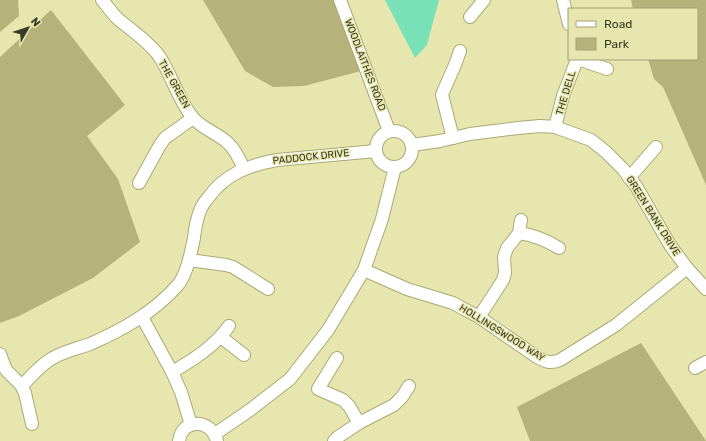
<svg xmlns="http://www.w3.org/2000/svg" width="706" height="441" font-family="Rubik,sans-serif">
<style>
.green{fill:#b5b379}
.water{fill:#78e1b8}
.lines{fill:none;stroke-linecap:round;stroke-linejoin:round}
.street-casing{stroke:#aba974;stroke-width:14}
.street{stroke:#fff;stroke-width:12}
.labels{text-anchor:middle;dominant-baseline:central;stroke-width:3;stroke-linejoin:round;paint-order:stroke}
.street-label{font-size:10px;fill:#3b3a24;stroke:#e7e6ae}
</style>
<rect width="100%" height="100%" fill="#e7e6ae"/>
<g class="green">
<path d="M0,0H18L19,16L0,32Z"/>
<path d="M203,0H340L361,71L304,86L273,87L245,71Z"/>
<path d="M631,0H706V185L663,87L654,79L648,59H697V9H633Z"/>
<path d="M51,10L125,105L87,136L118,179L140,242L93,278L19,316L0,323V57Z"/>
<path d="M641,343L706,441H530L517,407Z"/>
</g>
<path class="water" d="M385,0H439L427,45L415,58Z"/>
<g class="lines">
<g class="street-casing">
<g id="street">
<path d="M102,0C107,6 112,13 118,19C131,30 148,41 159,56C172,75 178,100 193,118C203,129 217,133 228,143C235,149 240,160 244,169"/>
<path d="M340,0L389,131"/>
<path d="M563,0L569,24"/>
<path d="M470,17L484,0"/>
<path d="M578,59L607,69"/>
<path d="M555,127L563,96L576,62V59"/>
<circle cx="394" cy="149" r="18"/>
<path d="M453,138L442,95L443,92L455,65L460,51"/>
<path d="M412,145L440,141L470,134L518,128L540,126L555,127L591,140L606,152L623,169L636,186L670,245L687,268L706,289"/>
<path d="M629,178L656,147"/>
<path d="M139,183L160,145L165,138L193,118"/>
<path d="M519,233C534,235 546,240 559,248"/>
<path d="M189,260L226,265L233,267L268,289"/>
<path d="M364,270L407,289L453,303L462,308L479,317L537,357C546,362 550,364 560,360L616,325L687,268"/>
<path d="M142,317L172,372L181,392L191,425"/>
<path d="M479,317L503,280L505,273L504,257L507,248L519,233L521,220"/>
<path d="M221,337L244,355"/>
<path d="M0,354L6,370L21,385L25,393L32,424"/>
<path d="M337,358L318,389L343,400L349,406L359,423"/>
<path d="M695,368L706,362"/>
<path d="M172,372C193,360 215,346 229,326"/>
<path d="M22,386C30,377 38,368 48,361C60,352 76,349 90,344C122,330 153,313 177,286C187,275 191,252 194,238C195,228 197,218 201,208C203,205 205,201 208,198C225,174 249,165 277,160L376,151"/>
<path d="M215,434L250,410L290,379L328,330L364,270L382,219L395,167"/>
<path d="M179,441C182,418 211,418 217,441"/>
<path d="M334,441L338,437L359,423L394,405L402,397L409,386"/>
</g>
</g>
<use href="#street" class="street"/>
</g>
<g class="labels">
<g class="street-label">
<text transform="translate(365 65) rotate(69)">WOODLAITHES ROAD</text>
<text transform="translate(174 84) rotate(61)">THE GREEN</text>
<text transform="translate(566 93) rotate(-73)">THE DELL</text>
<text transform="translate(311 157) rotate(-6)">PADDOCK DRIVE</text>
<text transform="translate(653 216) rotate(58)">GREEN BANK DRIVE</text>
<text transform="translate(502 333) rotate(32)">HOLLINGSWOOD WAY</text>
</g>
</g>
<rect x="568" y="8" width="130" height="52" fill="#e7e6ae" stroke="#a2a177"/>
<rect x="576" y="21" width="20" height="6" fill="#ffffff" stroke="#a2a177"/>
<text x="604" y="28" font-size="12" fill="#3b3a24">Road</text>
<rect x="576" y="38" width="20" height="12" fill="#b5b379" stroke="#a2a177"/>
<text x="604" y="48" font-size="12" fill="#3b3a24">Park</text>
<g transform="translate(28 28) rotate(51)" stroke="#e7e6ae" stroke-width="3" paint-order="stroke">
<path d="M0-3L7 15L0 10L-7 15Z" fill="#3b3a24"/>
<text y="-6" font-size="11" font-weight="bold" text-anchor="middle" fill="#3b3a24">N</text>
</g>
</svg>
